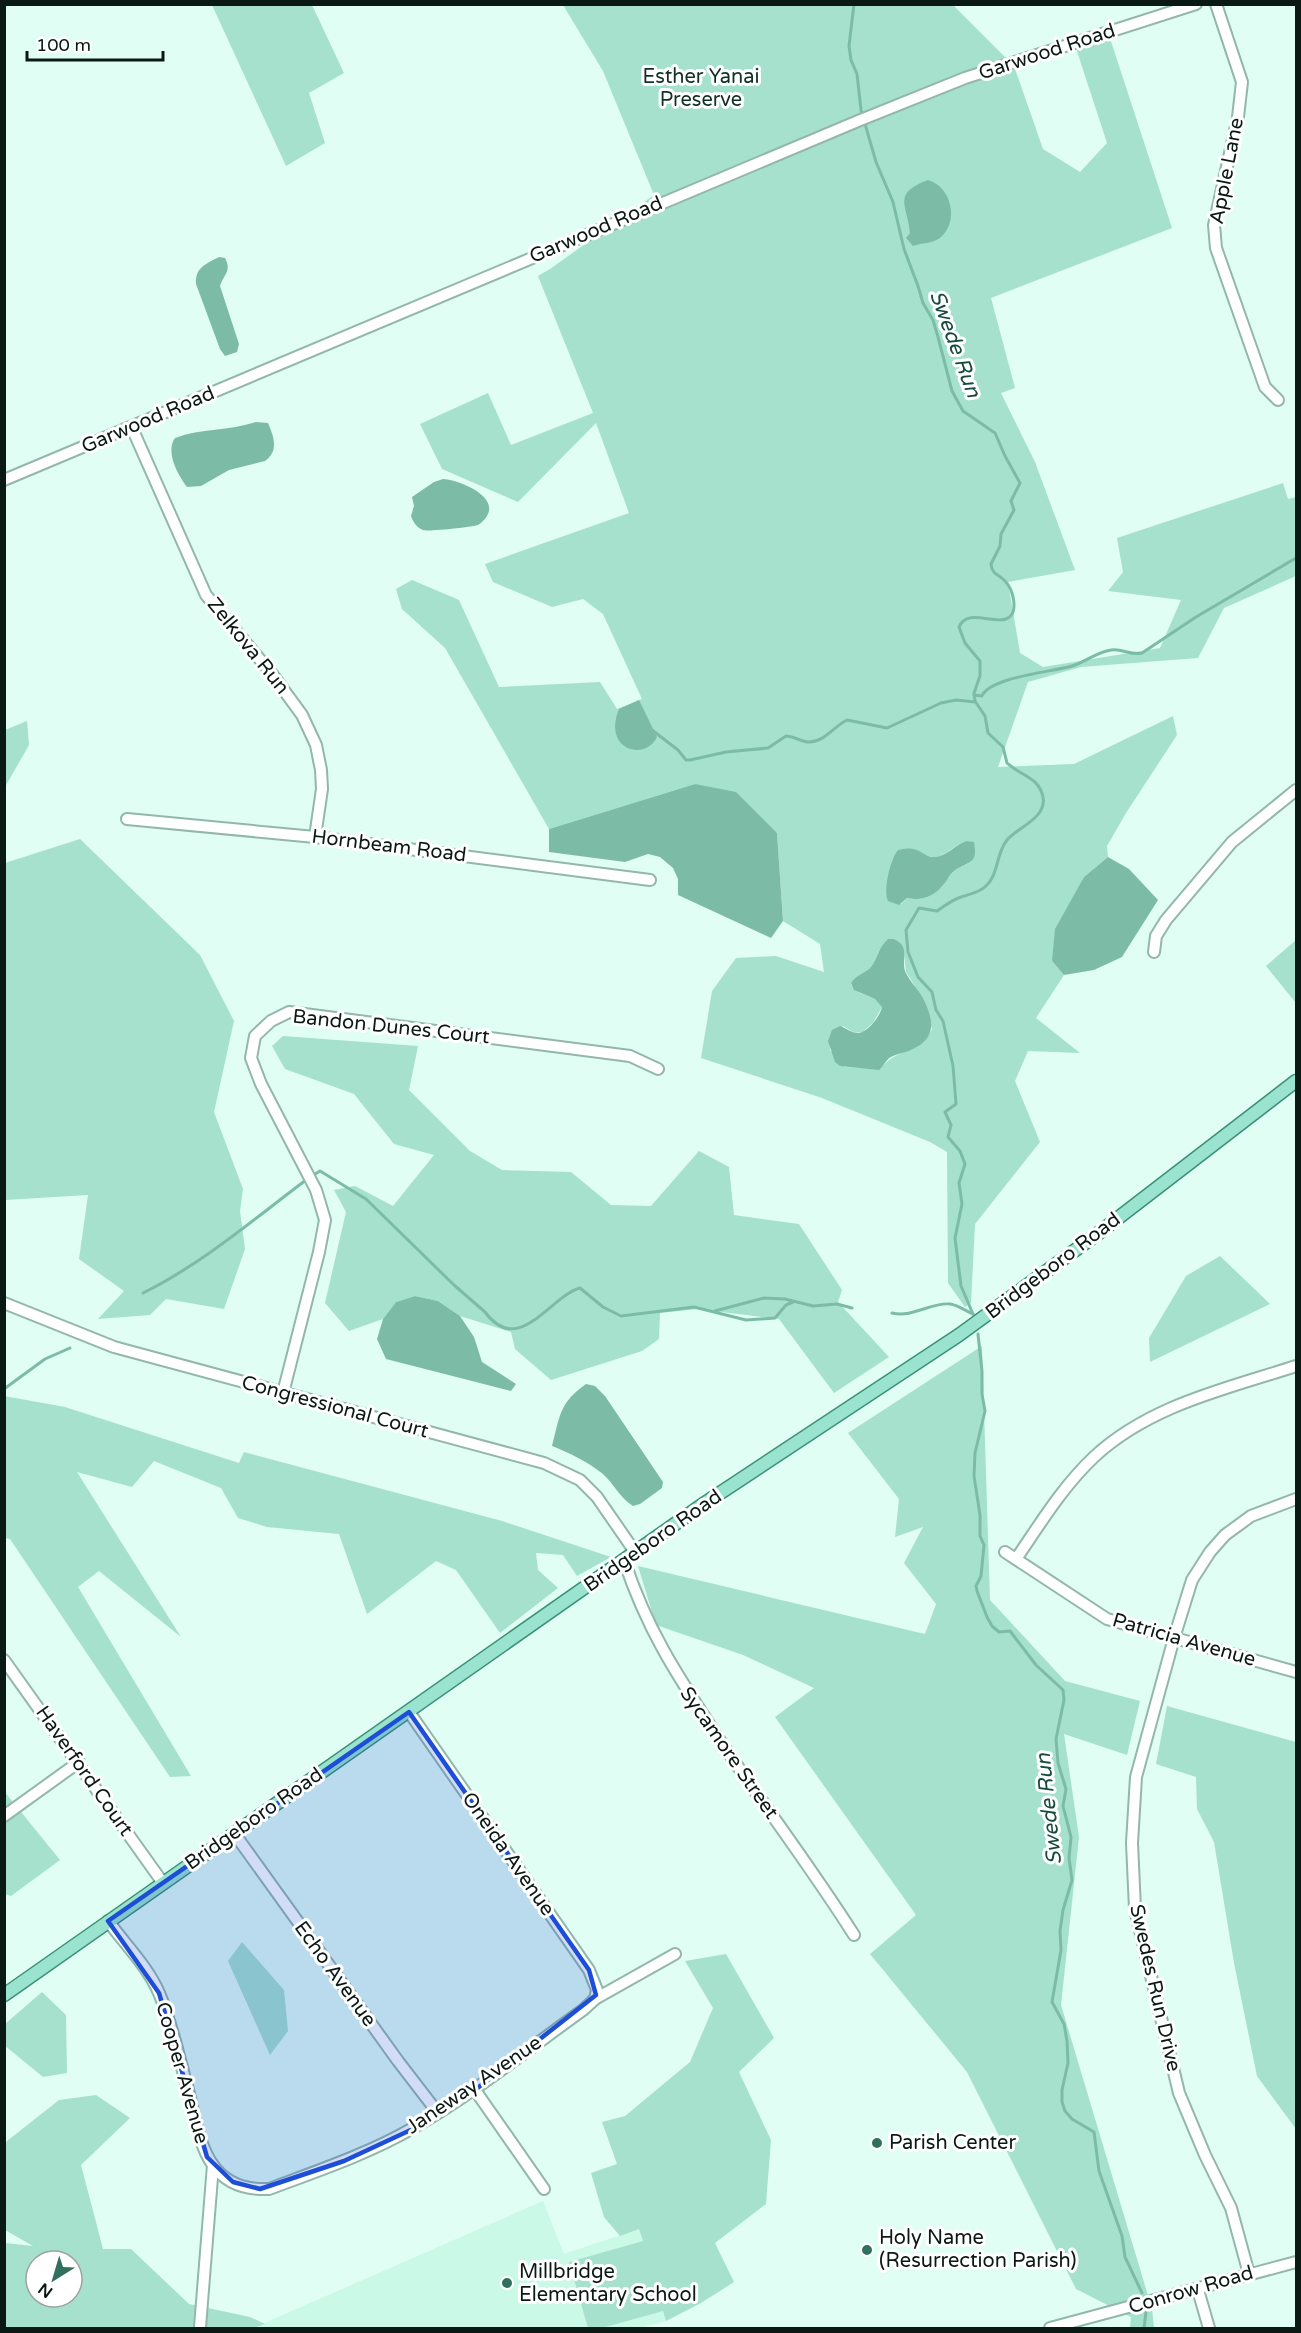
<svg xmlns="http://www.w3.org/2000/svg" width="1301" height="2333" font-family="'Varela Round',sans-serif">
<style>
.built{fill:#caf9e8}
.green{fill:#a6e1cd;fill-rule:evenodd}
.water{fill:#7cbca7}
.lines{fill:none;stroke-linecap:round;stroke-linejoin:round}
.stream{stroke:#7cbca7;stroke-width:3}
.minor-casing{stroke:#93b7aa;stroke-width:14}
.major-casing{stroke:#3c9078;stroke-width:15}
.minor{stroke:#fff;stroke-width:10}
.major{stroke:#9ae3ce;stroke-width:12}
.marked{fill:#1d4ed8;fill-opacity:0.2;stroke:#1d4ed8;stroke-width:4.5;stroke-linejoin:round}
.poi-dot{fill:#31705e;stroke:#fff;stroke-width:2}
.labels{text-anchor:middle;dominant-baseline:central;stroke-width:6;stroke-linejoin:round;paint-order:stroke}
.street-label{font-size:20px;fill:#0b1915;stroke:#fff}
.park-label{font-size:20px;fill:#113027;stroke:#fff}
.poi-label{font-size:20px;fill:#0b1915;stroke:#fff;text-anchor:start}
.water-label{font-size:21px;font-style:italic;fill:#164b3d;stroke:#fff}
</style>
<rect width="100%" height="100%" fill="#e0fef3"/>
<path class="built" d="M543,2201L564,2254L639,2229L666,2321L640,2328H253Z"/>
<g class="green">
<path d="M212,5H312L344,73L309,93L325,143L286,166Z"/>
<path d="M563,5H953L1014,66L1043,149L1080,172L1107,143L1073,39L1107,29L1172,228L991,298L1015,388L1001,393L1035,462L1075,570L1008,582L1020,653L1043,667L1160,648L1181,600L1108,591L1123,572L1117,538L1283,483L1288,499L1296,497V576L1224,608L1198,658L1081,667L1028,682L998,767L1074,764L1173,716L1177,735L1126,813L1107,846L1108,857L1084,877L1052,961L1064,975L1036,1018L1080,1053L1028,1051L1015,1081L1040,1142L975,1224L971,1303L965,1307L948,1283L947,1152L930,1142L822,1098L701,1058L712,991L736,958L776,956L824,972L820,944L783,921L777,833L695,784L549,829L445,648L402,609L396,589L412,580L459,600L499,687L600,682L617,709L642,699L603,614L583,599L552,607L493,582L485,564L629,513L596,423L518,502L442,469L420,424L488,393L511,445L593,413L538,276L550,269L654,195L603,71ZM966,841L975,846C974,868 966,861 953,872C949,875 947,880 944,884C934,897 922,901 907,898L901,904L887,899L889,873L898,850C915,845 923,858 935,857C947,856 955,844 966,841ZM887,940L898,941L903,946L906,972L922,997L932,1029C920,1057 896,1046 881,1069L845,1067L830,1050V1045L843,1026L855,1033L862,1032L873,1023L882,1007L879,1001C869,995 855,994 851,984C857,975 862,975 869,969C877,961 878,948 887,940Z"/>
<path d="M27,721L29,745L5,787V730Z"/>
<path d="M80,839L200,955L234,1021L214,1112L243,1189L240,1211L245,1249L224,1309L166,1299L150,1315L98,1319L124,1291L79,1259L88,1195L5,1200V863Z"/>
<path d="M1296,940V1003L1266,966Z"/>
<path d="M283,1036L418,1046L409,1090L470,1151L502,1170L571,1172L611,1205L651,1206L699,1151L729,1167L734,1215L799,1224L842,1290L838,1302L889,1357L834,1393L779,1319L698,1309L660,1313L659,1339L642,1351L551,1380L515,1349L511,1332L460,1316L438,1301L415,1296L396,1302L383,1319L349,1331L325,1303L346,1212L334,1190L355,1186L393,1206L434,1155L394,1144L354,1094L285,1069L272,1046Z"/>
<path d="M1220,1256L1270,1304L1150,1362L1149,1338L1186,1276Z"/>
<path d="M982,1346L990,1600L1065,1681L1140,1701L1127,1755L1064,1734L1079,1837L1061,2005L1152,2309L1154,2328H1130L1131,2317L1076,2289L967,2072L870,1954L916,1915L775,1717L814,1688L743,1655L656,1625L638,1566L925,1634L936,1604L904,1563L923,1527L895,1537L899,1499L848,1433Z"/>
<path d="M4,1396L65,1407L239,1463L244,1452L502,1521L611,1557L577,1576L563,1555L536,1553L538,1570L558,1588L500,1633L456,1570L436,1561L367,1614L339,1534L267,1527L238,1518L221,1488L154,1461L132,1487L77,1472L181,1637L99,1571L78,1587L191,1776L170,1777L10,1539L5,1538Z"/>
<path d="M1167,1706L1296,1742V2129L1257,2076L1234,1963L1214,1842L1197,1809L1196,1777L1156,1764Z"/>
<path d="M4,1791L60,1860L11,1896L5,1894Z"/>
<path d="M242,1942L284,1990L288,2031L270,2055L228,1961Z"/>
<path d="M726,1954L774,2038L739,2072L771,2140L766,2204L715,2243L734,2282L701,2303L666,2321L663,2311L602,2328H588L569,2262L643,2241L639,2229L620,2236L604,2217L591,2173L617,2164L602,2122L625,2116L690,2062L713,2008L685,1961Z"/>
<path d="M42,1992L66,2015L67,2073L43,2077L4,2045L5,2024Z"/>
<path d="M96,2095L130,2118L81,2165L103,2249H131L189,2304L250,2317L265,2324L253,2328H5V2243L33,2246L5,2230L4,2146L7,2141L59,2100ZM36,2261H72V2297H36Z"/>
</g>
<g class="water">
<path d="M928,180C950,186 959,218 943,235C935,244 924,242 913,246L906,238L910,233C908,205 891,194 928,180Z"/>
<path d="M219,257L225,258C232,271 224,274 220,286L239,344L237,352L225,356L220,349L196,284C195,268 205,264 219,257Z"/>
<path d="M256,422L268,423C274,437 279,451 265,461L229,470L201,486L187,487C178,475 165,452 175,438C201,428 229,431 256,422Z"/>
<path d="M443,479C459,480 503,497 485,519C484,520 479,525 478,525C472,527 427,532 423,530C417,528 413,522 411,516L414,506L412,497L434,482Z"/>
<path d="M639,700L657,737C645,762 602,750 619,709Z"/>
<path d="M695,784L736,792L777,833L783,921L771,938L678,895V879L673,868L660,857L648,854L625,862L549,852V829Z"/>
<path d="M966,841L974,842C979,866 966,861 953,872C949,875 947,881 944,884C934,897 922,901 907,898L899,905L888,901C883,890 890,860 898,850C921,844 922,858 935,857C947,856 955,845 966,841Z"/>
<path d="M1108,857L1129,869L1158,900L1122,957L1094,970L1064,975L1052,961L1055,929L1084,877Z"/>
<path d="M893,939C911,945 901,958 905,971C908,979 918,989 923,998C933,1019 938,1037 913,1049C906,1053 898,1053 891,1057C885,1060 884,1067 879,1070L840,1066L835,1062L828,1041L832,1030L840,1026C846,1028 853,1034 859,1033C869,1031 880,1016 882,1007L875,999L854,990L851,983C857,974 864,974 870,968C878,959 878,947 888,939Z"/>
<path d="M415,1296L438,1301L460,1316L474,1337L482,1362L516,1384L511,1391L386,1359L377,1339L383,1319L396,1302Z"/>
<path d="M586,1384L595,1386L605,1396L663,1482L662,1488L640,1504L633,1506C620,1498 614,1484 603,1474C588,1462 570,1453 552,1446C560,1416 559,1403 586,1384Z"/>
</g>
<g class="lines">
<g class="stream">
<path d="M854,4L849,46L851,60L857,74L861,110L876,162L893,202L904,249L918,286L923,303L933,320L938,337L952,391L963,411L995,433L1005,456L1020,483L1011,501L1014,510L1001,534L1000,546L991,564C992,575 999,574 1005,581C1013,589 1020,614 1006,619C992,624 967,608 959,627L965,643L980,661V676L974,693L975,701L985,716L988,733L1003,747L1007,763C1021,776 1039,777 1043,797C1047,818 1018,827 1007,840C996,853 999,874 986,886C979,893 969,894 961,897C952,900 944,906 937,911L919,908L906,930L908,952L918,977L932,992L936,1010L943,1021L953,1066L956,1104L945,1112L951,1125L948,1137L960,1151L965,1164L959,1183L962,1204L955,1238L961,1286L973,1314"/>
<path d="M974,695L982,696C990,677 1052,672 1072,666C1085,662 1097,652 1111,650C1122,648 1131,656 1142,653L1196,617L1296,558"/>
<path d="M652,730L678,750L686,760H690L726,752L768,748L786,736C794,736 801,742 809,742C825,742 834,726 847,720L887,728L941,703L956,700L975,702"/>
<path d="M312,1176L320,1171L366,1199L454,1285L485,1312C519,1358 550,1296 580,1288L603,1307L621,1316L694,1307L746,1320L775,1318L786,1305L793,1302"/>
<path d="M143,1293C202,1264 254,1219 306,1180"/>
<path d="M715,1311L764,1298L785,1299L813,1306L837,1304L852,1308"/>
<path d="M892,1313C913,1318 931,1302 950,1304C958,1305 966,1311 973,1314"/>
<path d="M978,1334L982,1371V1394L985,1411L975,1453L974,1476L980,1515V1536L984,1545L981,1576L976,1586L977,1591L987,1617L992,1626L999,1632L1010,1631L1036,1665L1063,1690L1064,1700L1056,1739L1058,1763L1066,1789L1063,1806L1071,1837L1069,1858L1072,1880L1063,1910L1060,1931L1061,1950L1052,2002L1064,2024L1067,2041L1068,2063L1062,2090V2102L1065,2111L1072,2119L1094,2132L1099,2171L1122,2236L1125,2257L1142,2293"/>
<path d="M4,1389L45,1359L70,1348"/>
<path d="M1144,2328L1146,2312"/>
</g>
<g class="minor-casing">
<g id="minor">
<path d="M1216,4L1242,82L1238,117L1214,225L1216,248L1265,387L1278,400"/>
<path d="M132,428L206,595L272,674L302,715L316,745L321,770L322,789L315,837"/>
<path d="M4,480L858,121L965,78L1196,4"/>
<path d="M127,819L315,837L650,880"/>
<path d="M1154,952L1156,936L1166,920L1232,842L1296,790"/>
<path d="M4,1303L114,1347L544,1463L580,1480L597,1497L635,1552"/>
<path d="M283,1393L319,1252L325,1220L316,1190L261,1084L251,1058L255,1036L271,1021L289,1012L630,1056L658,1069"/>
<path d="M1005,1552L1107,1619L1296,1672"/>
<path d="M1016,1559C1040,1524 1063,1486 1094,1457C1150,1405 1226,1389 1296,1366"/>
<path d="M624,1560C647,1630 677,1675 717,1736C762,1803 811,1867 854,1935"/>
<path d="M4,1660L163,1883"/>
<path d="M409,1712L589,1970L597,1990L595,1999"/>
<path d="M4,1816L79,1762"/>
<path d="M234,1833L398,2061L438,2113"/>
<path d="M108,1921C125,1944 148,1967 159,1993C172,2023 179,2058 188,2090C200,2137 204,2192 269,2189C317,2171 368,2154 413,2128C473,2094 527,2050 583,2010L595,1999L675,1954"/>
<path d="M475,2090L544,2189"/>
<path d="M1249,2274L1231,2208L1205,2155L1179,2093L1135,1909L1132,1843L1136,1777L1174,1638L1192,1580L1210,1552L1225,1535L1251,1516L1296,1499"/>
<path d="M1198,2290L1209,2328"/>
<path d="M200,2327L213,2165"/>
<path d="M1050,2328L1296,2262"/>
</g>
</g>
<g class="major-casing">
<path id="major" d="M4,1995L705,1503L959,1335L1096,1235L1296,1081"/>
</g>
<use href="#minor" class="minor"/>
<use href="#major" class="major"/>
</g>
<path class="marked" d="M409,1712L589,1970L596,1995L475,2090L415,2128L344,2161L260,2189L233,2182L207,2157L159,1993L108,1921Z"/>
<g class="poi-dot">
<circle cx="877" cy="2143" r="6"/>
<circle cx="867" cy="2250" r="6"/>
<circle cx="507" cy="2283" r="6"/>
</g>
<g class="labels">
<g class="street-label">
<text transform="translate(1047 52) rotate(-18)">Garwood Road</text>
<text transform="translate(1227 171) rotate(-79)">Apple Lane</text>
<text transform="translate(596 230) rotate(-23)">Garwood Road</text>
<text transform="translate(148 420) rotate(-23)">Garwood Road</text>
<text transform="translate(248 646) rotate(51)">Zelkova Run</text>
<text transform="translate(389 846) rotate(7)">Hornbeam Road</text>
<text transform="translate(391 1027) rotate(6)">Bandon Dunes Court</text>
<text transform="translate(1053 1266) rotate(-37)">Bridgeboro Road</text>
<text transform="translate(335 1407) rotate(15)">Congressional Court</text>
<text transform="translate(653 1541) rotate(-35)">Bridgeboro Road</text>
<text transform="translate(1184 1640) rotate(16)">Patricia Avenue</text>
<text transform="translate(729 1753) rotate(55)">Sycamore Street</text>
<text transform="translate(84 1771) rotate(55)">Haverford Court</text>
<text transform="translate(254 1819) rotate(-35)">Bridgeboro Road</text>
<text transform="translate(508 1854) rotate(55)">Oneida Avenue</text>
<text transform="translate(335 1974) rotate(54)">Echo Avenue</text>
<text transform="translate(1155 1988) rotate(77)">Swedes Run Drive</text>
<text transform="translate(182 2073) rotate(74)">Cooper Avenue</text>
<text transform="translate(474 2085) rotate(-34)">Janeway Avenue</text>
<text transform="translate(1191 2290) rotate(-16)">Conrow Road</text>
</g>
<g class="park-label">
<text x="701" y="77">Esther Yanai<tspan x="701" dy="23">Preserve</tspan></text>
</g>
<g class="poi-label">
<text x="889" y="2143">Parish Center</text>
<text x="879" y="2238">Holy Name<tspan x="879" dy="23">(Resurrection Parish)</tspan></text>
<text x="519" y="2272">Millbridge<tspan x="519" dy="23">Elementary School</tspan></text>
</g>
<g class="water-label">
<text transform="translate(955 344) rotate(70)">Swede Run</text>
<text transform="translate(1049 1809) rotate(-96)">Swede Run</text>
</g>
</g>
<rect width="1301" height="2333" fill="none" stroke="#0b1915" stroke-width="12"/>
<g transform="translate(54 2279) rotate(217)"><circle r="28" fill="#ffffff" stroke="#9da3a1" stroke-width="1.5"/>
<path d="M0-4.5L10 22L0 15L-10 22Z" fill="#31705e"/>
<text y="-9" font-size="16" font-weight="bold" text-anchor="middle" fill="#0b1915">N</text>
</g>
<path d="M27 51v9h136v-9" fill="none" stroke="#0b1915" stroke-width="3"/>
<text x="36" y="51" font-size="18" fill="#0b1915" stroke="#ffffff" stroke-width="4.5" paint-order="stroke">100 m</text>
</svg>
